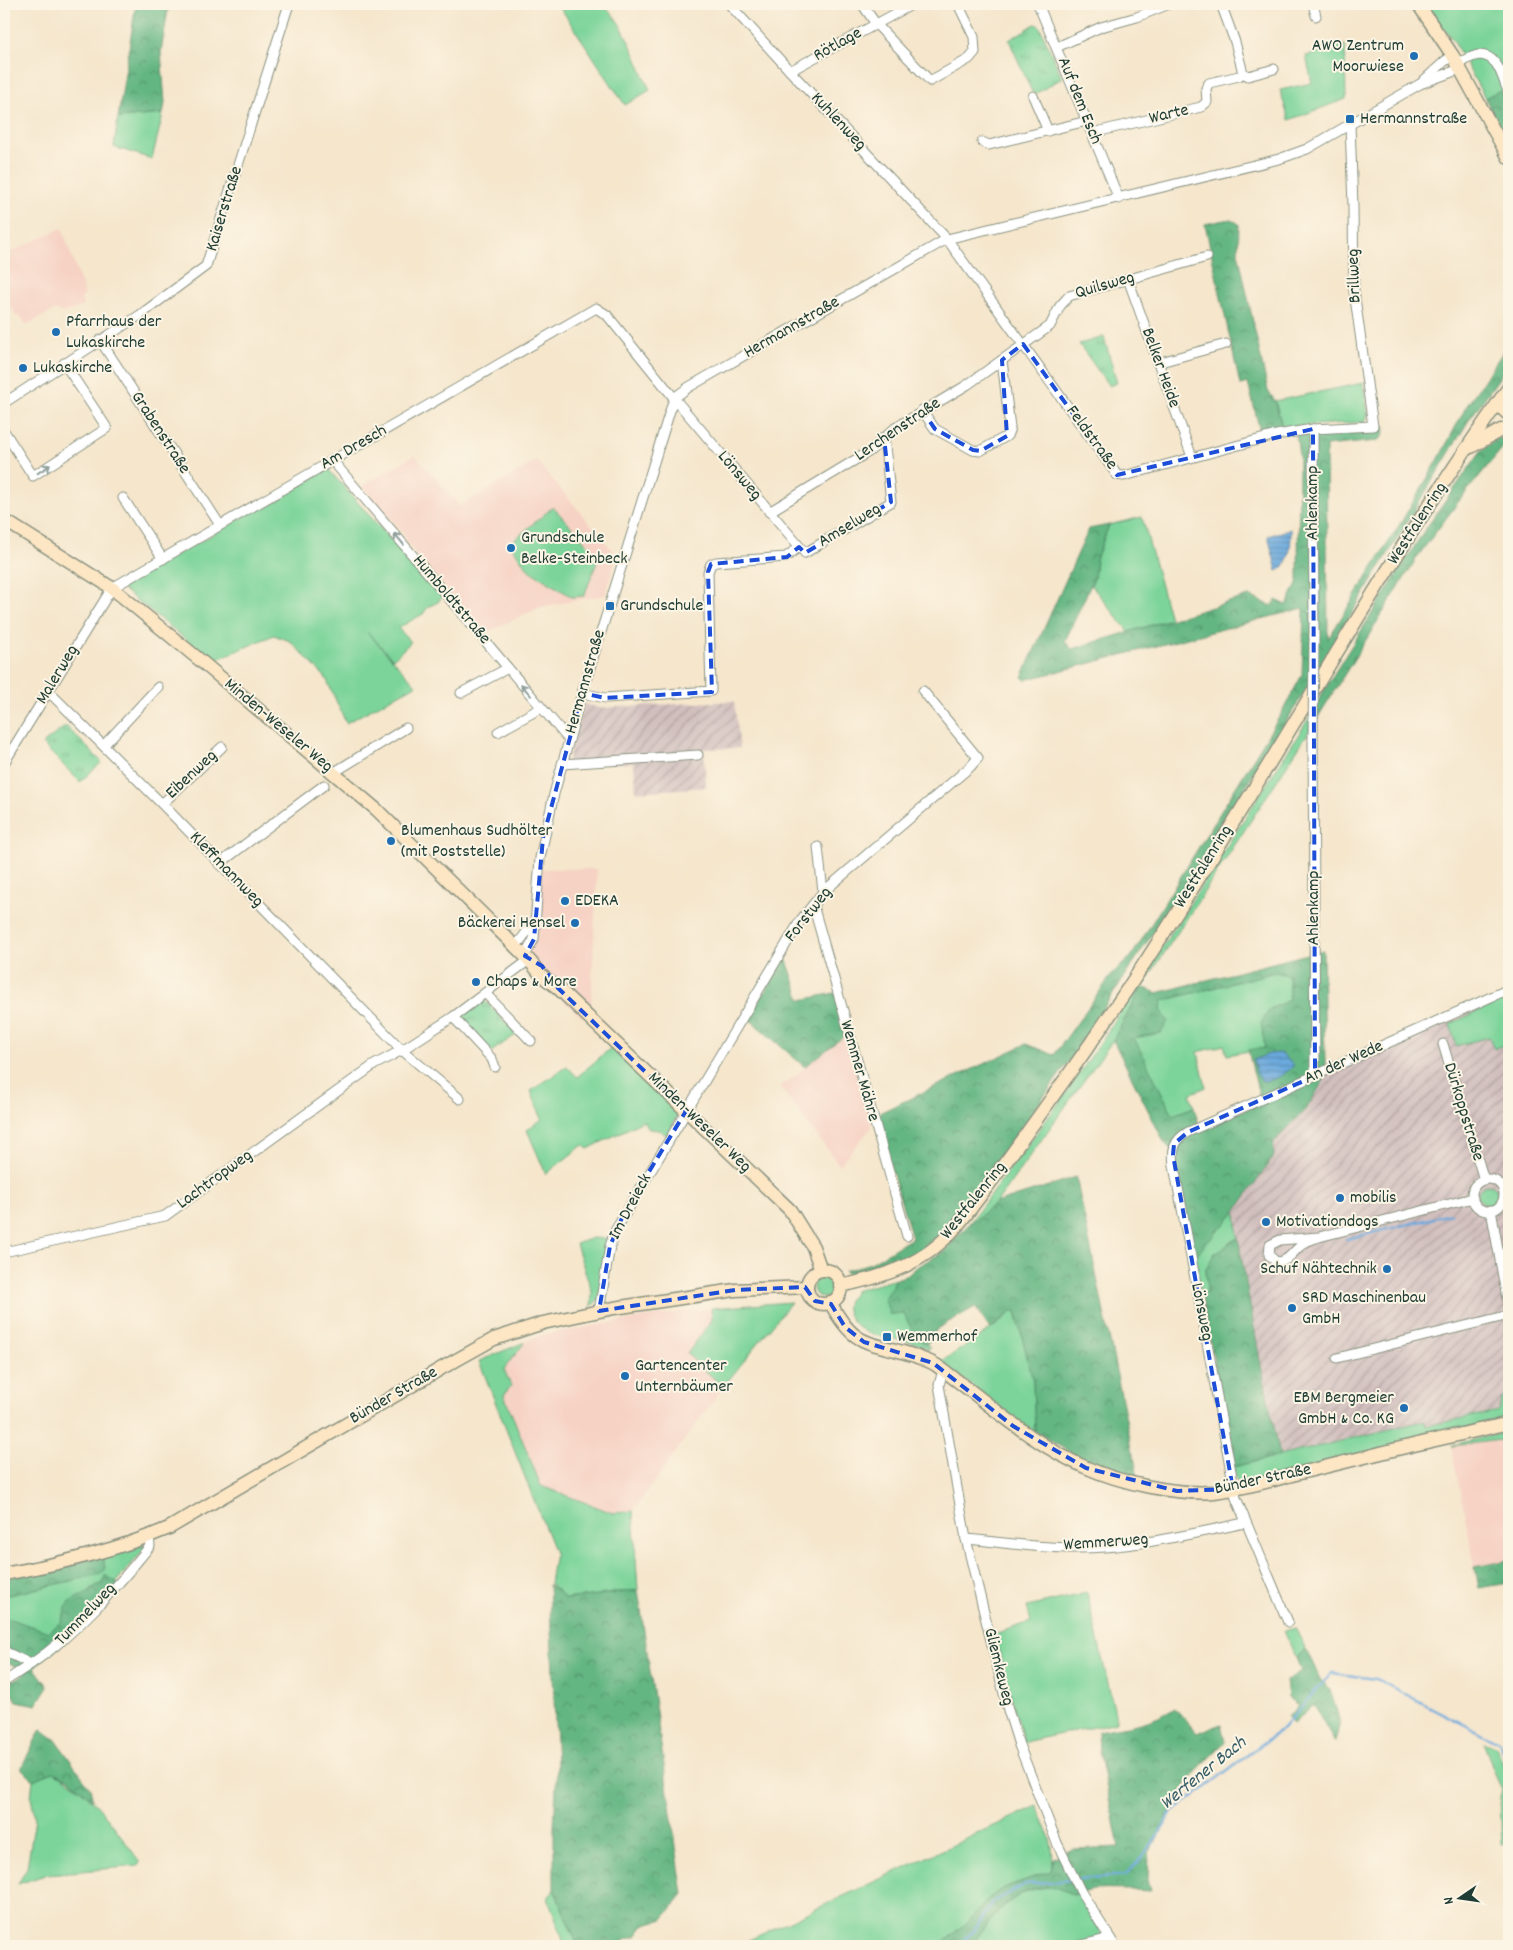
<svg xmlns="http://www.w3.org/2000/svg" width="1513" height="1950" font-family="Dekko,sans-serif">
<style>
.built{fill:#f6d2c4}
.industrial{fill:url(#industrial-furrows)}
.green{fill:#7bd49a;stroke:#4d8867}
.forest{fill:url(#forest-crowns);stroke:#427a5b;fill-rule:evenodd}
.park{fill:url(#park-tufts);stroke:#4d8867}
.water{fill:url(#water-rules);stroke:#447388}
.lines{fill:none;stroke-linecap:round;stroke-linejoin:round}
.stream{stroke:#6aa9dd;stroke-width:2.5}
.street-casing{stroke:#8a9280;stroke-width:11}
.secondary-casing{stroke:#8a9280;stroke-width:15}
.street{stroke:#fff;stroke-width:9}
.secondary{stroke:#fce6c4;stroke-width:12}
.street-bridge-casing{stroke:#8a9280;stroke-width:11;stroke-linecap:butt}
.street-bridge{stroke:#fff;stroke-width:9}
.oneway{stroke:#8f9e9a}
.marked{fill:none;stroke:#1d4ed8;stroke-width:4;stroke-dasharray:10 6;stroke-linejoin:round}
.poi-dot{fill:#1f6fb2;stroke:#fcf5e5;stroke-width:2}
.labels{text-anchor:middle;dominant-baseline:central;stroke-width:4;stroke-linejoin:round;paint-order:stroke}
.street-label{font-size:18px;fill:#1f3d34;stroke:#fcf5e5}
.poi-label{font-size:18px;fill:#1f3d34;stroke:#fcf5e5;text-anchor:start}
.water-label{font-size:19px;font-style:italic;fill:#365d67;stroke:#fcf5e5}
</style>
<defs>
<pattern id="industrial-furrows" width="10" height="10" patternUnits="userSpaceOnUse" patternTransform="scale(1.25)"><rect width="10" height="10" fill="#d1bfbe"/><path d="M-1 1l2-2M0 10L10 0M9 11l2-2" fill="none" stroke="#a99c9b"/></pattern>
<pattern id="forest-crowns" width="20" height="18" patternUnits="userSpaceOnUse" patternTransform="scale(1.25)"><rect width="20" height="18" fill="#64b682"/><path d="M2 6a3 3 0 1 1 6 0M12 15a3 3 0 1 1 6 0" fill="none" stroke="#52956b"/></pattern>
<pattern id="park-tufts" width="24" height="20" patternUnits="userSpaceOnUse" patternTransform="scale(1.25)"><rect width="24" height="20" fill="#7bd49a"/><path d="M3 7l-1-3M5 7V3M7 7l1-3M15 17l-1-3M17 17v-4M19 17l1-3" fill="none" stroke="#64ad7e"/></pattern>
<pattern id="water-rules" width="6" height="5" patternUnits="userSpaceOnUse" patternTransform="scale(1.25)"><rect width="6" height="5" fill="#6aa9dd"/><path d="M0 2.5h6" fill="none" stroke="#578bb4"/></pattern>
</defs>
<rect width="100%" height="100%" fill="#fcf5e5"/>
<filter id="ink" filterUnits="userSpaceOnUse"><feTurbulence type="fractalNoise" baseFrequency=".02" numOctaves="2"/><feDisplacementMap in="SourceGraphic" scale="10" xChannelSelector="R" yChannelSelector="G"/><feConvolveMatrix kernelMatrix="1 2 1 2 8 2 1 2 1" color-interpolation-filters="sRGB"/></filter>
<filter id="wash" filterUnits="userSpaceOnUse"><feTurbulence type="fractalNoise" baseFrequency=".0096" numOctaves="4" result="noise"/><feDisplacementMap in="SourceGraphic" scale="20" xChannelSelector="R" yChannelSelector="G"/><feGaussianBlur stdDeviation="1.12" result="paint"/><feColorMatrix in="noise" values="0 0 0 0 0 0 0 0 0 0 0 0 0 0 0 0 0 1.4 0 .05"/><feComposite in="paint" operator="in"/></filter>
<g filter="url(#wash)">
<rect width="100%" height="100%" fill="#f5e6cc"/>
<g class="built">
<path d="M62,228L84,292L85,296L81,298L83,306L63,313L55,310L26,325L20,315L17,317L4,296V255Z"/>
<path d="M415,455L460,506L537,461L617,556L605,595L541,607L485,633L404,540L406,537L362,486Z"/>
<path d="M542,869H597L591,1007L582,1017L514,955V945L536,918Z"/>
<path d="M846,1036L872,1127L839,1165L780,1087Z"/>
<path d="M711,1308L712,1320L687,1354L723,1387L633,1511L613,1513L541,1486L504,1395V1369L525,1342L542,1335L639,1318Z"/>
<path d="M1509,1439V1560L1475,1567L1451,1446Z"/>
</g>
<g class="industrial">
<path d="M734,701L740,748L704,749L706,787L636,792L634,763L604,764L565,769L584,704L600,708Z"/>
<path d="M1509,994V1202L1506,1211L1509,1210V1393L1502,1398L1498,1410L1426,1426L1424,1421L1280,1455L1261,1366L1238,1238L1236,1211L1273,1156V1143L1307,1109L1327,1075L1430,1031Z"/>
</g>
<g class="green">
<path d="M558,4C574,4 596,0 608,10C624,22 641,71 650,90L625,105Z"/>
<path d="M1425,4H1509V101L1499,91L1485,98L1453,40Z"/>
<path d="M1345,45L1346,99L1289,120L1280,90L1312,83L1306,56Z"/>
<path d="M163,114L152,159L114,147L118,118Z"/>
<path d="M1363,383L1368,414L1365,422L1298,426L1283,430L1275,401Z"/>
<path d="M328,469L442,597L438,602L428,607L423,614L398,628L411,642L393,659L367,632L416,685L346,723L326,678L290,641L274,635L213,661L120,587Z"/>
<path d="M553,507L599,557L584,596L572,597L530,571L509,544Z"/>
<path d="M1142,517L1170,619L1129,632L1091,585L1094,578L1096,559L1109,525Z"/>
<path d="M1311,715L1310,730L1142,987L1113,1040L996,1203L968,1225L1067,1092L1114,1022Z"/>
<path d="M1275,972L1289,975V1001L1270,1009L1265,1048L1227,1055L1224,1045L1198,1052L1206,1087L1190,1094L1194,1107L1173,1115L1133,1038L1150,1034L1161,1010L1162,1001Z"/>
<path d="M1509,997V1042L1494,1049L1489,1037L1456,1046L1450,1024Z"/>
<path d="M613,1046L677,1110L678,1114L667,1136L659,1130L649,1129L643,1121L588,1149L583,1145L546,1174L527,1130L542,1119L531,1091L567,1066L577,1077Z"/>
<circle cx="1488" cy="1195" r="10"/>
<path d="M1236,1211L1238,1238L1230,1242L1206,1268L1207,1293L1202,1297L1195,1256Z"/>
<path d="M592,1238L610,1239L598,1300L591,1307L592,1292L576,1244Z"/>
<circle cx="824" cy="1287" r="11"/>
<path d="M896,1279L885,1299L904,1314L916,1338L930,1347L929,1350C911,1337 887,1341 868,1333C853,1327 837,1306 854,1294V1291Z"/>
<path d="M791,1302L723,1387L687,1354L712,1320L711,1308Z"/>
<path d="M1012,1312H1016L1033,1381L1035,1432L1019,1422L941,1362L990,1330Z"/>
<path d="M525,1342L504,1369L511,1386L504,1395L541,1486L613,1513L633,1511L638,1590L566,1599L550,1583L555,1553L479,1361Z"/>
<path d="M1509,1393C1509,1408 1508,1415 1494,1421L1240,1485L1237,1482L1233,1467L1424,1421L1426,1426L1498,1411L1502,1398Z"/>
<path d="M1504,1433H1509V1439L1451,1446V1445Z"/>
<path d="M148,1545L116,1582L103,1583L69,1603L61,1622L49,1633L4,1617V1596L101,1574L103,1556L136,1546Z"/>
<path d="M1087,1593L1117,1722L1024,1742L994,1634L1031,1622L1027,1607Z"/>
<path d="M1295,1628L1306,1649L1296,1658L1284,1631Z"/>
<path d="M1483,1742L1497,1748L1509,1777V1842L1502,1843L1500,1796L1502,1791Z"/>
<path d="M53,1772C93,1791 114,1827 140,1862L138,1866L48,1874L18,1884L27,1868L35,1819L31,1797L33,1780Z"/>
<path d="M1037,1806C1046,1827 1057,1848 1051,1871L1006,1887L989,1898L968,1922L938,1946H736Z"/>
<path d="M1053,1886L1073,1894L1078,1893L1109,1946H972C986,1923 1003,1901 1030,1890C1037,1888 1045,1888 1053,1886Z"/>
<path d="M554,1889L578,1946H565L548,1898Z"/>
</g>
<g class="forest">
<path d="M136,4H169L161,52L165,103L163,114L118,118Z"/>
<path d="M1499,91L1509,101V147L1485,98Z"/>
<path d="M1231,219L1239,224L1238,252L1268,391L1275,401L1283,430L1261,435L1248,383L1240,385L1205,224Z"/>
<path d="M1509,343V364L1469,420L1304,693L1189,878L1067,1064L979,1188L941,1234L923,1249L888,1270L853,1277L844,1271L871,1263L912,1238L875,1115L1026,1044L1054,1055L1113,973L1131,957L1281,714L1302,675L1304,608L1025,680L1022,677L1089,529L1109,525L1096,559L1094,578L1065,641L1072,649L1249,596L1272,606L1276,600L1287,605L1298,581L1299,456L1296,434L1385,427L1383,436L1377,441L1326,446L1328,639L1400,524L1437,462L1466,407Z"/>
<path d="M1496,438L1509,439V447L1504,446L1459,501L1418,556L1310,730L1311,715L1325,688L1424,531L1481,451Z"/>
<path d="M1323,950L1325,1063L1328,1073L1307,1108L1273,1143L1274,1156L1236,1211L1195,1256L1175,1154L1164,1142L1113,1040L1142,987L1157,993ZM1275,972L1289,975V1000L1270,1009L1261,1023L1265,1048L1248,1050L1261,1103L1200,1129L1194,1107L1173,1115L1134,1038L1161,1033L1168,1021L1161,1010L1162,1001Z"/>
<path d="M786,958L801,1000L839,992L851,1034L843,1037L805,1067L748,1018Z"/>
<path d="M1076,1177L1138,1477L1089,1463L1035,1432L1033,1381L1016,1311H1012L990,1329L975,1307L938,1328L927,1344L916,1338L904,1314H889L885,1299L896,1279L908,1275L918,1266L943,1252L968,1225L996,1203Z"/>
<path d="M1238,1238L1261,1366L1280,1455L1233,1467L1202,1297L1207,1293L1206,1268L1215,1253Z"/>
<path d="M103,1556L105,1568L101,1574L4,1596V1579Z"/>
<path d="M1509,1560V1583L1479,1588L1475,1567Z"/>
<path d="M105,1575L121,1585L81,1630L34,1667L48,1686L36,1705L17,1701L4,1684L18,1678L26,1672L4,1660V1617L49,1632L61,1622L68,1603L103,1583Z"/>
<path d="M549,1584L566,1599L638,1590L683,1894L663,1919L645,1924L636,1936L611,1946H578L554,1889V1828L557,1766Z"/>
<path d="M1306,1649L1320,1679L1330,1689L1340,1722L1335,1742L1314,1705L1293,1724L1288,1717L1298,1705L1288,1698L1286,1681L1301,1671L1296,1658Z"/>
<path d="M1175,1708L1197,1733L1221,1724L1225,1742L1200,1767L1182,1790L1149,1854L1148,1879L1151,1891C1132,1890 1112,1889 1093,1890C1087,1891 1080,1894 1074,1894C1066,1893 1059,1887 1052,1887C1015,1885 989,1918 972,1946H938L968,1922L989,1898L1006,1887L1051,1871L1054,1858L1073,1849L1119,1847L1099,1750L1098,1731C1125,1726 1152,1724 1175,1708Z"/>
<path d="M41,1729L56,1740L90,1788L93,1800L69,1779L53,1772L33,1780L21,1768Z"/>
</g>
<g class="park">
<path d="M1035,24L1039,25L1062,78L1035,94L1032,92L1009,40Z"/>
<path d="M1104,337L1117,383L1109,386L1079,344Z"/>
<path d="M66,726L102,762L80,782L42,744Z"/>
<path d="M481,1000L485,1001L517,1034L491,1052L460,1017Z"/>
</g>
<g class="water">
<path d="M1291,529C1291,541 1291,567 1277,571L1268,536Z"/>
<path d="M1280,1053L1294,1065C1288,1073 1272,1082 1262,1081L1257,1074L1253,1060L1269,1054Z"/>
</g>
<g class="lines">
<g class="stream">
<path d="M1346,1239L1451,1214"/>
<path d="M1320,1686L1332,1673L1376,1679L1500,1743L1509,1765"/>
<path d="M1078,1879L1126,1875L1149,1849L1171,1813L1282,1729L1319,1687"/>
<path d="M956,1946L974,1931L993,1902L1026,1884L1071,1880"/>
</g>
</g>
</g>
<g filter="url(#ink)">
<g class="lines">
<g class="street-casing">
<g id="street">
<path d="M729,4L790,71L947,239L1117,475L1124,476L1276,435L1313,429L1373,426L1354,291L1353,206L1350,125"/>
<path d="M862,4L876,24L930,81L969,59L975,52L974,37L958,4"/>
<path d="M1038,4L1119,199"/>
<path d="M1313,4L1316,16"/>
<path d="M1057,47L1101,27L1137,17L1169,4"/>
<path d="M1457,63C1463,61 1472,56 1479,55C1500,55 1502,80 1509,93"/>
<path d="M790,71L913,4"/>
<path d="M1243,73L1248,76L1274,69"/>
<path d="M1423,81L1445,61L1453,56"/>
<path d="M1033,96L1048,131"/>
<path d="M1092,133L1201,107L1207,102L1206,88L1209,83L1239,76L1243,73L1235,42L1221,4"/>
<path d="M982,142L989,145L1087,121"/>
<path d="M1128,279L1192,457"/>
<path d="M100,340L220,525"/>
<path d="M1157,363L1226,344"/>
<path d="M4,403L140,315L206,266L289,4"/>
<path d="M922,410L935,429L973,450L980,451L1007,436L1010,428L1002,360"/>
<path d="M1313,429L1314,637"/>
<path d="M4,431L33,476L107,428L64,363"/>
<path d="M332,460L569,740"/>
<path d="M123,498L163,559"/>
<path d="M769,512L870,451L895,428L967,385L1002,360L1050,326L1060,306L1069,296L1207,257"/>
<path d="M48,691L162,804L402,1050L460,1099"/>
<path d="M461,693L508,668"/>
<path d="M582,693L605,698L711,691L708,572L711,564L716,562L786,557L799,547"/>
<path d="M498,732L541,708"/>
<path d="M1313,739L1315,1076"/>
<path d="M104,745L158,687"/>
<path d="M4,763L112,588L596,308L607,315L674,398L805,553L891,502L884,437"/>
<path d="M562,764L698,755"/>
<path d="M333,773L406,728"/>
<path d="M162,804L222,747"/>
<path d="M818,847L823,892"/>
<path d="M219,864L324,785"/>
<path d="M813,905L907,1236"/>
<path d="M516,946L536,920"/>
<path d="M525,956L534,939L540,858L554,794L582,693L674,398L689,387L947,239L1279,159L1307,149L1420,84L1460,69"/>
<path d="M485,993L531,1041"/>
<path d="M453,1017L492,1059L495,1067"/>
<path d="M1443,1044L1484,1180"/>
<circle cx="1488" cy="1195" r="16"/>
<path d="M1491,1210L1509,1310"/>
<path d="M1319,1237C1314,1239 1308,1240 1303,1244C1293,1250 1290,1262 1276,1262L1269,1255L1270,1245L1280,1240L1319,1237L1473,1198"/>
<path d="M4,1252L165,1216L374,1065L402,1050L453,1017L529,960"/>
<path d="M599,1311L610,1246L615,1231L800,921L823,892L970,767L978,758L923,691"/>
<path d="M1337,1358L1509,1315"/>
<path d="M943,1370L939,1385L966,1539L1008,1710L1019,1745L1057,1843L1081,1892L1115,1946"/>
<path d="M966,1539C1000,1542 1038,1548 1072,1548C1130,1549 1189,1534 1245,1523"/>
<path d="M1288,1622L1236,1498L1174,1166C1172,1150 1173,1141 1188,1132L1509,989"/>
<path d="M4,1651L31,1664C77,1633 115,1589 150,1546L149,1536"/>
<path d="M4,1682L31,1664"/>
<path d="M1078,1946L1110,1938"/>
</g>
</g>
<g class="secondary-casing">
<g id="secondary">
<path d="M1418,4L1453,56L1509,158"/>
<path d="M1497,404L1509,415"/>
<path d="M1471,447L1501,430H1509"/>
<path d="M4,520L112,588L201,661L377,810L529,960L542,976L558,988L790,1210L813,1247L821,1270"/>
<circle cx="824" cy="1287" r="17"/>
<path d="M840,1286C875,1279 912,1268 939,1244C958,1228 972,1206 987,1187C1016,1149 1043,1110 1071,1071C1228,851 1352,608 1509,387"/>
<path d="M830,1302C856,1351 870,1340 915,1356C922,1359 930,1361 936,1365C986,1400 1028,1442 1085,1467C1121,1483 1175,1495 1214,1492C1240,1489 1264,1483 1288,1476C1317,1469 1345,1462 1373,1455C1418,1443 1464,1434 1509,1423"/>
<path d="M4,1574C60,1564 117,1550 169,1528L442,1368L494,1339L543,1323L614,1308L735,1290L807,1287"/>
</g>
</g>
<use href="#street" class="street"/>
<use href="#secondary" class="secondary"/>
<g class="street-bridge-casing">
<path id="street-bridge" d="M1313,739L1314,637"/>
</g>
<use href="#street-bridge" class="street-bridge"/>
</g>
<defs><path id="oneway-shaft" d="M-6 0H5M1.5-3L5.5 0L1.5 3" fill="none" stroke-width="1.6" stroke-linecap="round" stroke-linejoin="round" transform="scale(1.25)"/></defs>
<g class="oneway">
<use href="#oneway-shaft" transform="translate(44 469) rotate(-33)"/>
<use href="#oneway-shaft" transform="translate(399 539) rotate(-130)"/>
<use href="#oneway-shaft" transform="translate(526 690) rotate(-131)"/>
</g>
</g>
<path class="marked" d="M1023,344L1117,475L1313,429L1315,1076L1188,1132L1174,1144L1173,1155L1233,1489L1177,1491L1086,1468L1013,1426L933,1363L864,1342L845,1327L831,1304L815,1301L805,1287L735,1290L599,1311L610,1246L625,1211L686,1111L558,988L542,966L525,956L534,939L543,838L582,693L605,698L712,692L708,572L711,564L787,557L799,547L805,553L891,502L884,437L922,410L935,429L973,450L980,451L1007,436L1002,360Z"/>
<g class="poi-dot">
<circle cx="1414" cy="56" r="5"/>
<rect x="1345" y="114" width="10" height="10" rx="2.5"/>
<circle cx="56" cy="332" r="5"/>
<circle cx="23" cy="368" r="5"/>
<circle cx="511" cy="548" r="5"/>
<rect x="605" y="601" width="10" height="10" rx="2.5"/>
<circle cx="391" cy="841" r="5"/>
<circle cx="565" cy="901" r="5"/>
<circle cx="575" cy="923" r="5"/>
<circle cx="476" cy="982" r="5"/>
<circle cx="1340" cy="1198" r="5"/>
<circle cx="1266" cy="1222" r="5"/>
<circle cx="1387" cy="1269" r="5"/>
<circle cx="1292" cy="1308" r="5"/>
<rect x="882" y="1332" width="10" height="10" rx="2.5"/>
<circle cx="625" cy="1376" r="5"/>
<circle cx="1404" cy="1408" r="5"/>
</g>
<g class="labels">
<g class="street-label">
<text transform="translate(838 45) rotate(-29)">Rötlage</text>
<text transform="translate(1079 101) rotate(68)">Auf dem Esch</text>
<text transform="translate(1169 115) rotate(-13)">Warte</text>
<text transform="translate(838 122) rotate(47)">Kuhlenweg</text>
<text transform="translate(225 209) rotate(-73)">Kaiserstraße</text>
<text transform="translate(1355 276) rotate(-92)">Brillweg</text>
<text transform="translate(1105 286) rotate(-16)">Quilsweg</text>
<text transform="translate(792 328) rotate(-30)">Hermannstraße</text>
<text transform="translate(1160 368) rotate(70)">Belker Heide</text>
<text transform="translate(898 430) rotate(-34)">Lerchenstraße</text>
<text transform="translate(160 433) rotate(57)">Grabenstraße</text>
<text transform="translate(1091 438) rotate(54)">Feldstraße</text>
<text transform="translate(354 448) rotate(-30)">Am Dresch</text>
<text transform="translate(739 476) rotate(50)">Lönsweg</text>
<text transform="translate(1313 503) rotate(-90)">Ahlenkamp</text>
<text transform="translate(1418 524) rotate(-57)">Westfalenring</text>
<text transform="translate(850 526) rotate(-31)">Amselweg</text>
<text transform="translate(451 600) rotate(50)">Humboldtstraße</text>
<text transform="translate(58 675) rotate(-59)">Malerweg</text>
<text transform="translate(586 682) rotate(-74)">Hermannstraße</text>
<text transform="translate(278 726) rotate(40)">Minden-Weseler Weg</text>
<text transform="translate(192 775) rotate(-43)">Eibenweg</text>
<text transform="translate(1204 867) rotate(-58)">Westfalenring</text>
<text transform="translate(226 870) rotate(46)">Kleffmannweg</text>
<text transform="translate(1314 908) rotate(-90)">Ahlenkamp</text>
<text transform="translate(809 915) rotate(-52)">Forstweg</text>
<text transform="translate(1344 1063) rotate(-24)">An der Wede</text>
<text transform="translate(859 1071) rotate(74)">Wemmer Mähre</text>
<text transform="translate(1463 1112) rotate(73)">Dürkoppstraße</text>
<text transform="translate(699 1123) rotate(44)">Minden-Weseler Weg</text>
<text transform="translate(215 1180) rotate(-36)">Lachtropweg</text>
<text transform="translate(974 1201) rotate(-51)">Westfalenring</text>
<text transform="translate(631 1207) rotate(-62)">Im Dreieck</text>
<text transform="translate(1201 1312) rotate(79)">Lönsweg</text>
<text transform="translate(394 1396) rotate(-30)">Bünder Straße</text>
<text transform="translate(1263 1480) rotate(-12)">Bünder Straße</text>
<text transform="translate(1106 1543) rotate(-4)">Wemmerweg</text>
<text transform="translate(86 1615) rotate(-46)">Tummelweg</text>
<text transform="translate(998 1667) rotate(76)">Gliemkeweg</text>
</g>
<g class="poi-label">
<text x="1404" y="46" text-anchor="end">AWO Zentrum<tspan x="1404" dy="21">Moorwiese</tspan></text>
<text x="1360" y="119">Hermannstraße</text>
<text x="66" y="322">Pfarrhaus der<tspan x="66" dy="21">Lukaskirche</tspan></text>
<text x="33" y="368">Lukaskirche</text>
<text x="521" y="538">Grundschule<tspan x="521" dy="21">Belke-Steinbeck</tspan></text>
<text x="620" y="606">Grundschule</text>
<text x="401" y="831">Blumenhaus Sudhölter<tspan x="401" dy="21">(mit Poststelle)</tspan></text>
<text x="575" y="901">EDEKA</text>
<text x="565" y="923" text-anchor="end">Bäckerei Hensel</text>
<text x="486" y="982">Chaps &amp; More</text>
<text x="1350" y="1198">mobilis</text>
<text x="1276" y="1222">Motivationdogs</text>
<text x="1377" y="1269" text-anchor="end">Schuf Nähtechnik</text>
<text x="1302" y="1298">SRD Maschinenbau<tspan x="1302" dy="21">GmbH</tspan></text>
<text x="897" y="1337">Wemmerhof</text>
<text x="635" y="1366">Gartencenter<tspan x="635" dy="21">Unternbäumer</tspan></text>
<text x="1394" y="1398" text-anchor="end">EBM Bergmeier<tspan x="1394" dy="21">GmbH &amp; Co. KG</tspan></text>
</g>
<g class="water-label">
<text transform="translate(1204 1774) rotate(-39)">Werfener Bach</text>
</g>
</g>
<rect width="1513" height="1950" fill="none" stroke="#fcf5e5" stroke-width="20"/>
<g transform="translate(1460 1898) rotate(257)" stroke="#fcf5e5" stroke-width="4" paint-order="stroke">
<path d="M0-4L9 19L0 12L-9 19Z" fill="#1f3d34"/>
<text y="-8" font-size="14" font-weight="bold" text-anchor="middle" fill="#1f3d34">N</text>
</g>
</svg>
